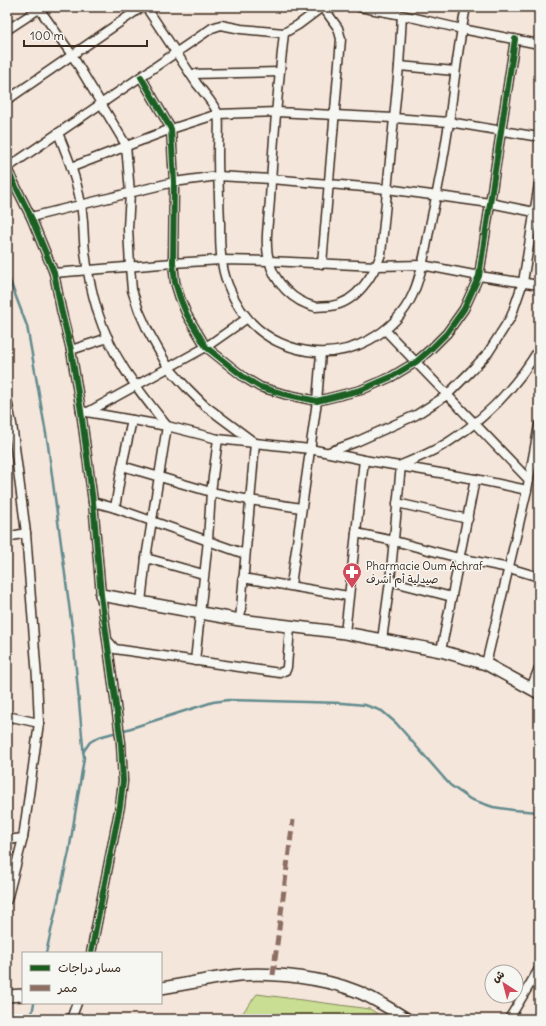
<svg xmlns="http://www.w3.org/2000/svg" width="546" height="1026" font-family="Delius,'Playpen Sans Arabic',sans-serif">
<style>
.green{fill:#c9de93;stroke:#828458}
.lines{fill:none;stroke-linecap:round;stroke-linejoin:round}
.stream{stroke:#628b8e;stroke-width:2.5}
.street-casing{stroke:#3b2a1e;stroke-width:11}
.secondary-casing{stroke:#3b2a1e;stroke-width:14}
.street{stroke:#f6f6f2;stroke-width:8}
.secondary{stroke:#f6f6f2;stroke-width:11}
.quiet{stroke:#8d6e63;stroke-width:5;stroke-dasharray:10 5;stroke-linecap:butt}
.cycleway-casing{stroke:#f6f6f2;stroke-width:8}
.cycleway{stroke:#1b5e20;stroke-width:6}
.labels{text-anchor:middle;dominant-baseline:central;stroke-width:3;stroke-linejoin:round;paint-order:stroke}
.poi-label{font-size:11px;fill:#3b2a1e;stroke:#f6f6f2;text-anchor:start}
</style>
<rect width="100%" height="100%" fill="#f5e6db"/>
<filter id="ink" filterUnits="userSpaceOnUse"><feTurbulence type="fractalNoise" baseFrequency=".025" numOctaves="2"/><feDisplacementMap in="SourceGraphic" scale="8" xChannelSelector="R" yChannelSelector="G"/><feConvolveMatrix kernelMatrix="1 2 1 2 8 2 1 2 1" color-interpolation-filters="sRGB"/></filter>
<g filter="url(#ink)">
<path class="green" d="M257,994L370,1009L385,1019H238Z"/>
<g class="lines">
<g class="stream">
<path d="M7,273L27,326L48,445L73,635L84,758L69,852L46,953"/>
<path d="M83,752L90,742L99,737L128,729L213,702L228,700L343,703L365,705L382,711L396,723L450,785L470,799L493,807L513,810L539,812"/>
<path d="M31,1019L34,1003"/>
</g>
<g class="street-casing">
<g id="street">
<path d="M38,7L72,55L126,145L130,193L128,228L130,267L132,290L139,311L148,331L168,367L187,388L204,405L255,443L240,620"/>
<path d="M146,7C163,33 180,58 197,84C202,90 217,108 218,115C220,122 218,143 218,152C218,176 219,199 220,223C220,244 220,265 228,285C242,321 268,344 307,351C349,358 395,334 413,294C423,271 426,245 431,221C438,189 444,156 449,123C454,84 458,45 466,7"/>
<path d="M359,7L402,15L462,29L539,44"/>
<path d="M7,30L42,7"/>
<path d="M284,33C278,88 273,144 270,199C269,218 264,242 269,260C274,282 293,302 316,307C320,307 326,306 331,306C356,303 374,275 381,254L399,66L402,15"/>
<path d="M399,66L455,71"/>
<path d="M191,74L279,72"/>
<path d="M141,77L171,129L174,182L173,263L175,282L180,298L187,315L206,347L245,378L260,387L284,394L317,401L361,390L391,377L416,362L432,348L447,333L464,309L479,276L515,39"/>
<path d="M7,100L142,7"/>
<path d="M58,133C68,157 77,180 81,205C84,220 83,236 85,251C87,271 92,293 98,313C113,360 137,388 167,426L146,558L141,602"/>
<path d="M72,167L171,129L218,114L277,112L393,118L449,122L539,137"/>
<path d="M7,168L212,28L221,25L241,29L284,33L298,25L322,7"/>
<path d="M7,169L31,217L54,273L61,309L71,350L81,411L93,502L101,595L121,743L123,781L120,806L91,953"/>
<path d="M31,217L174,182L218,176L271,179L387,189L490,203L539,213"/>
<path d="M322,264L341,39L338,28L323,7"/>
<path d="M54,273L173,263L221,260L269,261L377,266L422,265L479,276L539,285"/>
<path d="M385,330L529,480"/>
<path d="M71,350L108,338"/>
<path d="M7,400L12,424L26,533L37,678L39,723L23,838L7,900"/>
<path d="M81,411L167,426L218,439L310,449L364,460L475,479L527,490"/>
<path d="M88,412L206,347L246,319"/>
<path d="M329,452L356,442L416,415L447,395L471,371L488,353L511,317L523,282L539,184"/>
<path d="M122,466L211,492L249,500L301,508"/>
<path d="M93,502L115,508L245,554"/>
<path d="M397,503L468,519"/>
<path d="M115,508L122,466L132,420"/>
<path d="M356,533L394,541L459,558L509,568L539,577"/>
<path d="M7,537L26,533"/>
<path d="M146,558L203,574"/>
<path d="M243,578L348,596"/>
<path d="M390,581L452,597"/>
<path d="M291,585L317,401L321,353"/>
<path d="M345,633L364,460"/>
<path d="M382,640L390,581L401,465C418,458 435,451 450,441C486,418 517,385 539,349"/>
<path d="M109,642L115,649L280,673L286,670L287,667L290,627"/>
<path d="M441,651L475,479"/>
<path d="M195,661L208,540L211,492L218,439"/>
<path d="M486,664L527,490L539,425"/>
<path d="M531,688L539,668"/>
<path d="M7,716L39,723"/>
<path d="M7,840L23,838"/>
<path d="M71,1019L77,1003"/>
<path d="M509,1019L539,969"/>
</g>
</g>
<g class="secondary-casing">
<g id="secondary">
<path d="M101,595L240,620L345,633L441,651L486,664L539,693"/>
<path d="M161,988C187,984 213,978 239,975C273,972 324,978 356,991C374,998 390,1009 407,1019"/>
<path d="M7,996L23,995"/>
</g>
</g>
<use href="#street" class="street"/>
<use href="#secondary" class="secondary"/>
<path class="quiet" d="M273,975L293,820"/>
<g class="cycleway-casing">
<g id="cycleway">
<path d="M141,77L171,129L174,182L173,263L175,282L180,298L187,315L206,347L245,378L260,387L284,394L317,401L361,390L391,377L416,362L432,348L447,333L464,309L479,276L515,39"/>
<path d="M7,169L31,217L54,273L61,309L71,350L81,411L93,502L101,595L121,743L123,781L120,806L91,953"/>
</g>
</g>
<use href="#cycleway" class="cycleway"/>
</g>
</g>
<defs>
<g id="pharmacy-pin" transform="scale(1)"><path d="M0 17L-7.5 6A9.5 9.5 0 1 1 7.5 6Z" fill="#d1495b" stroke="#f6f6f2"/><path d="M-2-6h4v4h4v4h-4v4h-4v-4h-4v-4h4Z" fill="#fff"/></g>
</defs>
<g fill-rule="evenodd">
<use href="#pharmacy-pin" x="352" y="572"/>
</g>
<g class="labels">
<g class="poi-label">
<text x="366" y="566">Pharmacie Oum Achraf<tspan x="366" dy="13">صيدلية أم أشرف</tspan></text>
</g>
</g>
<rect width="546" height="1026" fill="none" stroke="#f6f6f2" stroke-width="24"/>
<rect x="12" y="12" width="522" height="1002" fill="none" stroke="#3b2a1e" stroke-width="1.5" filter="url(#ink)"/>
<rect x="22" y="952" width="140" height="52" fill="#f6f6f2" stroke="#aba49d"/>
<rect x="30" y="965" width="20" height="6" fill="#1b5e20" stroke="#aba49d"/>
<text x="58" y="972" font-size="12" fill="#3b2a1e">مسار دراجات</text>
<rect x="30" y="985" width="20" height="6" fill="#8d6e63" stroke="#aba49d"/>
<text x="58" y="992" font-size="12" fill="#3b2a1e">ممر</text>
<g transform="translate(504 984) rotate(324)"><circle r="19" fill="#f6f6f2" stroke="#aba49d"/>
<path d="M0-3L7 15L0 10L-7 15Z" fill="#d1495b"/>
<text y="-6" font-size="11" font-weight="bold" text-anchor="middle" fill="#3b2a1e">ش</text>
</g>
<path d="M24 40v6h123v-6" fill="none" stroke="#3b2a1e" stroke-width="2"/>
<text x="30" y="40" font-size="12" fill="#3b2a1e" stroke="#f6f6f2" stroke-width="3" paint-order="stroke">100 m</text>
</svg>
